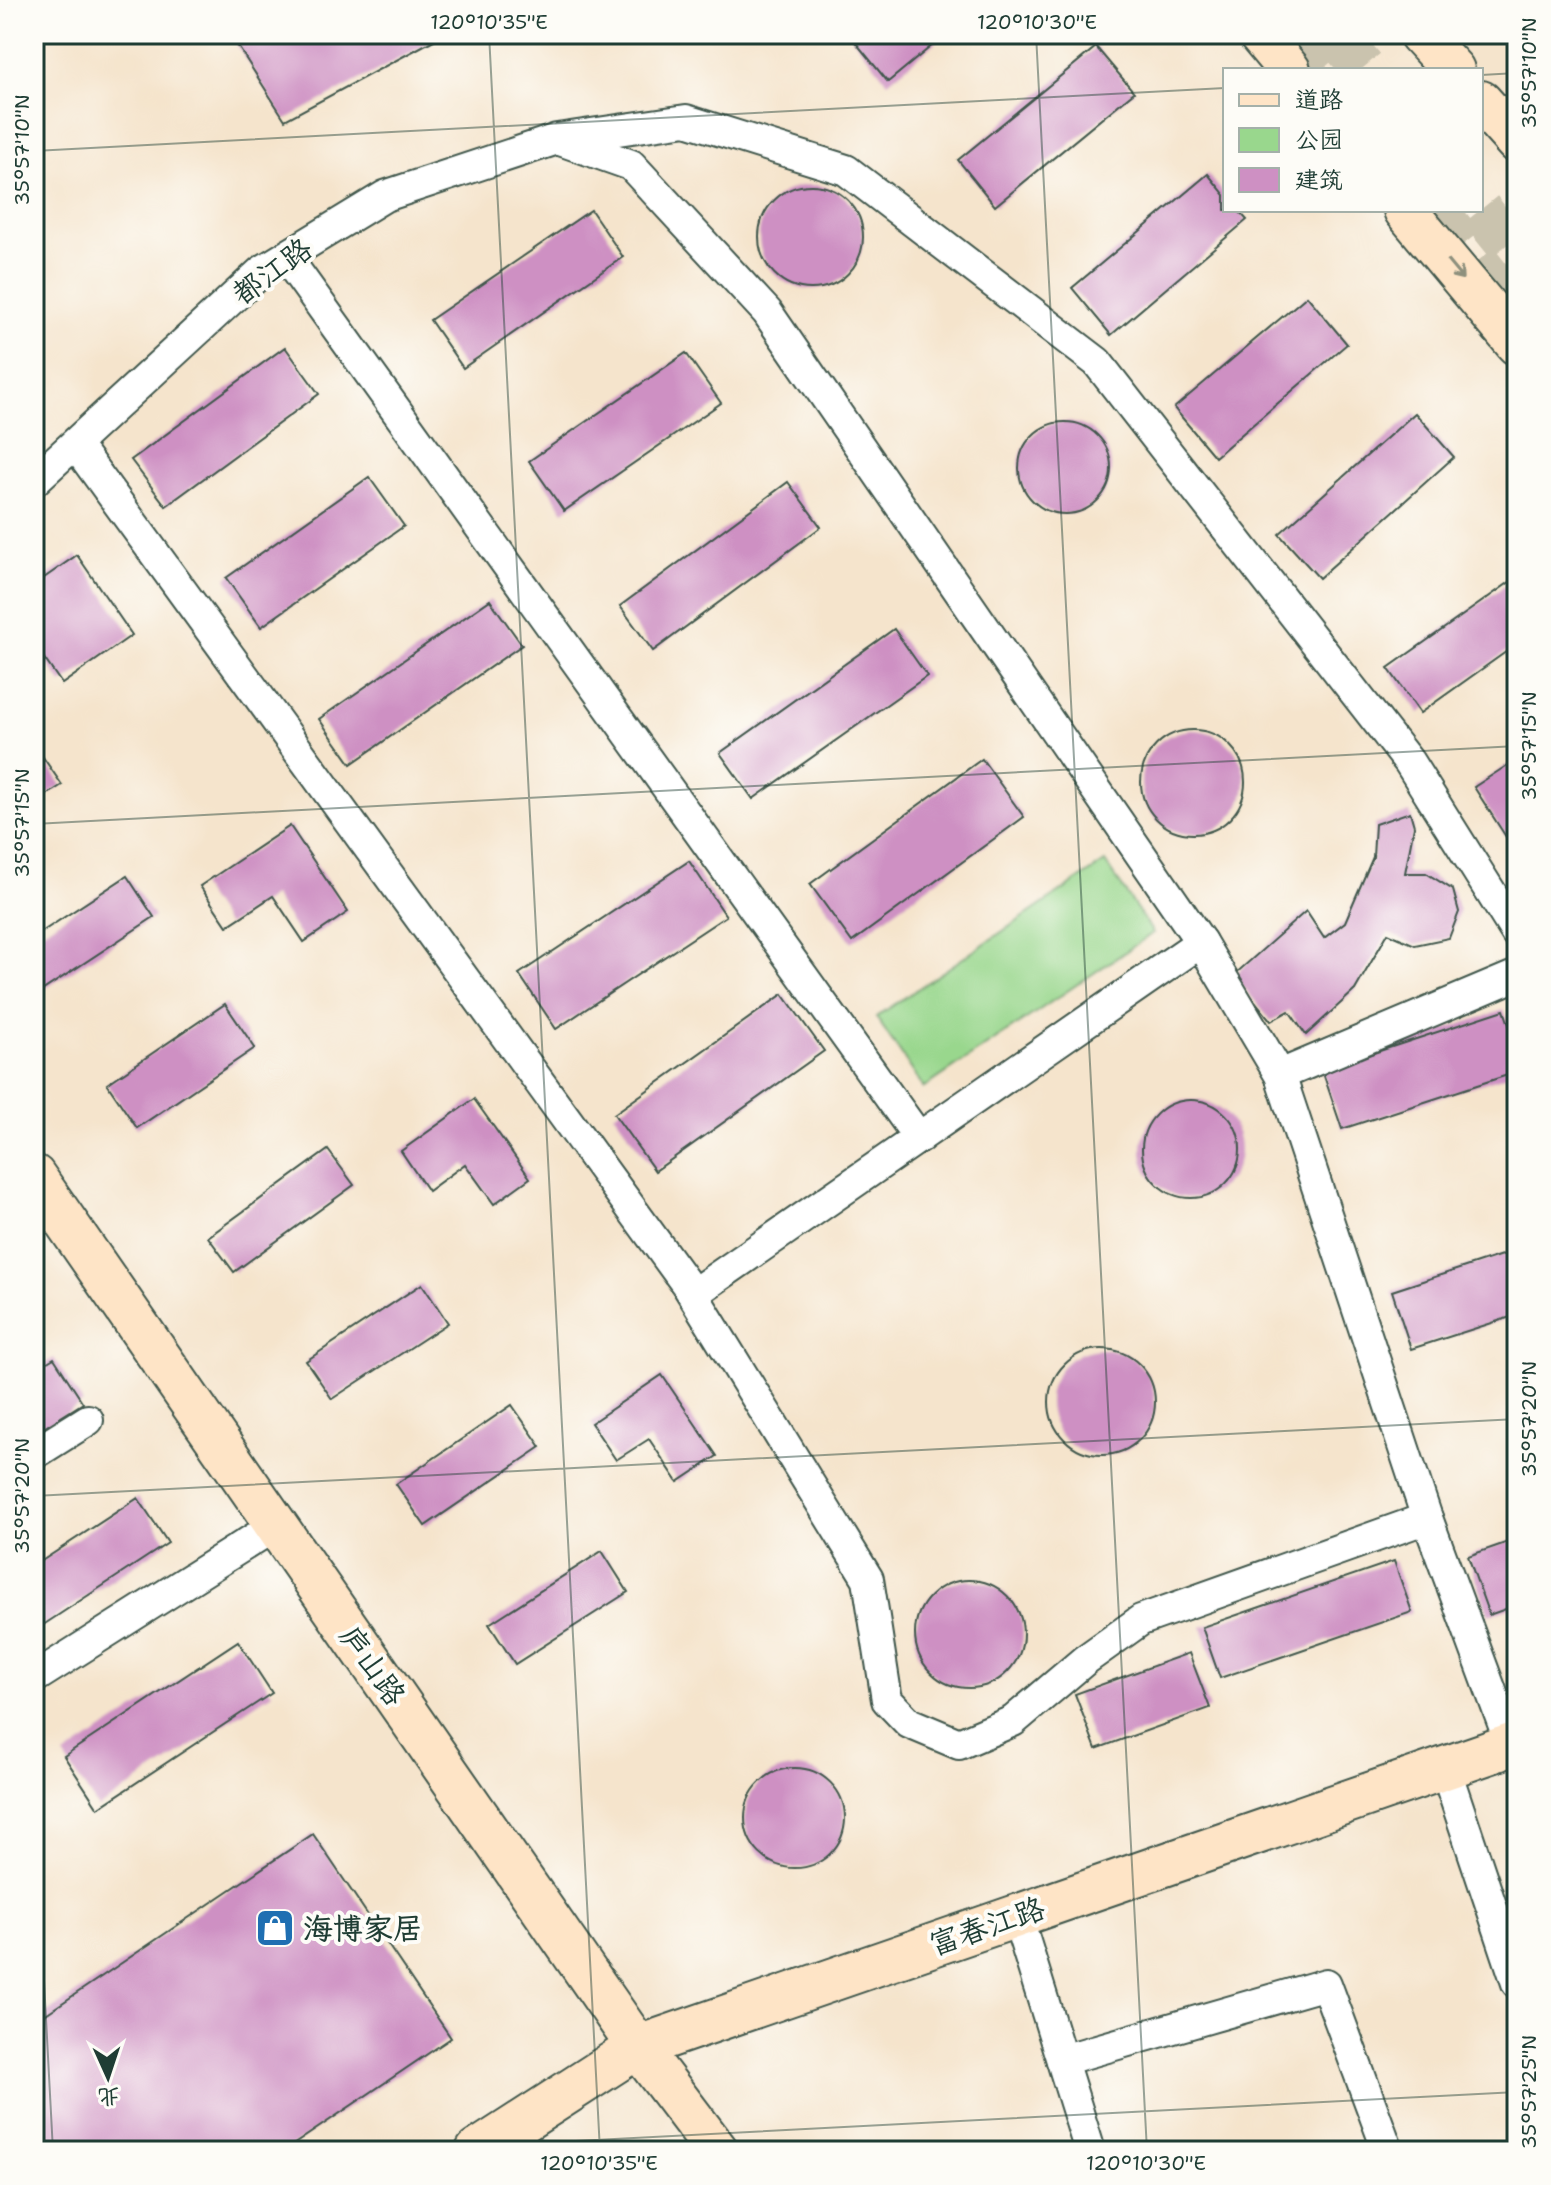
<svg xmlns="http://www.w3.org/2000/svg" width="1551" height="2185" font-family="'Shantell Sans','LXGW WenKai TC',sans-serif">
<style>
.green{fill:#99d78d;stroke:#5c8a60;stroke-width:2}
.building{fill:#ce90c3}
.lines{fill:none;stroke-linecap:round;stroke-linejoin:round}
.primary-tunnel{stroke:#cac3ae;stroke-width:44;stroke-dasharray:44 22;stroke-linecap:butt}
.street-casing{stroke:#3f564b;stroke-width:34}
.secondary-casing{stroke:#3f564b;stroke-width:46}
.street{stroke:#fff;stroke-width:30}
.secondary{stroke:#fee4c6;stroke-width:42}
.oneway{stroke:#8e907d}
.ticks{fill:none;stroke:#1f3d34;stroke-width:2;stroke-opacity:0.45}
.labels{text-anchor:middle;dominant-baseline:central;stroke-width:8;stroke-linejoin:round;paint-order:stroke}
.street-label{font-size:30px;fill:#1f3d34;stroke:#fdfcf7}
.poi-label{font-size:30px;font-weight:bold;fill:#1f3d34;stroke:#fdfcf7;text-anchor:start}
.neatline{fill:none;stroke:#1f3d34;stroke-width:3}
.ticks-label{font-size:20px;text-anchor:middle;fill:#1f3d34}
</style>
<rect width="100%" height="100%" fill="#fdfcf7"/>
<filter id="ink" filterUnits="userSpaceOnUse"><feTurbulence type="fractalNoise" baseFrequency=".0125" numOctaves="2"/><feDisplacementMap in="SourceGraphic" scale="16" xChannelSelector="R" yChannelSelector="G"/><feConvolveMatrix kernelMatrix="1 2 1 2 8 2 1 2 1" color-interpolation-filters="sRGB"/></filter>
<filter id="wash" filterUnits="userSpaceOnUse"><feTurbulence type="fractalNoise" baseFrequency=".006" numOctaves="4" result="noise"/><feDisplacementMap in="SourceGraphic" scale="32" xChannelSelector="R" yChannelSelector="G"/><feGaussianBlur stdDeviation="1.8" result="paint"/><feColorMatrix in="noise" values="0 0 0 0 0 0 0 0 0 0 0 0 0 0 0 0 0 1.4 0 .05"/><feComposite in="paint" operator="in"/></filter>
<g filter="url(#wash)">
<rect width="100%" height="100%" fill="#f5e4cc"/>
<path class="green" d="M1105,862L1153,933L924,1088L876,1017Z"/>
<g id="blocks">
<g class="building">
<path d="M230,34H445L285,120Z"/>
<path d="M856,34H946L888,82L852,38Z"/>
<path d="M1096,47L1134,92L995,206L958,160Z"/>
<path d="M1208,174L1225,195V210H1238L1247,220L1111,335L1072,288Z"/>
<circle cx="811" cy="237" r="52"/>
<path d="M591,210L623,257L463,368L430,320Z"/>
<path d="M1307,296L1347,344L1215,457L1174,408Z"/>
<path d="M285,347L319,394L166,506L131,460Z"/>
<path d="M686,353L721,403L564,511L529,461Z"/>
<path d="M1415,413L1454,457L1319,578L1279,534Z"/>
<circle cx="1065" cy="468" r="46"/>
<path d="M369,477L404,526L261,627L226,578Z"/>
<path d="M788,482L821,527L653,651L620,606Z"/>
<path d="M77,555L132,635L62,684L34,644V585Z"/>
<path d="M1517,577V644L1420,713L1388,668Z"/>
<path d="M490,600L522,645L351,764L319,719Z"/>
<path d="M894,629L927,676L753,799L720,753Z"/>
<circle cx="1193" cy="782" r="52"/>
<path d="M34,744L62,785L34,803Z"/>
<path d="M982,759L1024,817L852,942L810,884Z"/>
<path d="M1517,759V835L1508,840L1474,787Z"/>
<path d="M1410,812L1414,826L1405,873H1426L1453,890L1459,912L1449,938L1415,945L1388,933L1355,990L1306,1035L1289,1011L1271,1021L1234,975L1306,911L1324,938L1345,922L1373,857L1375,824Z"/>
<path d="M290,826L348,912L304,942L273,896L227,926L200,886Z"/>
<path d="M689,861L726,916L556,1029L519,974Z"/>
<path d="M127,876L154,917L40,992L34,983V937Z"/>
<path d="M783,994L824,1051L655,1171L614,1114Z"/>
<path d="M225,1004L255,1048L137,1128L107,1084Z"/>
<path d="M1504,1010L1517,1048V1072L1342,1129L1322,1070Z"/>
<path d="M474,1099L530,1178L494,1204L465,1164L428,1191L401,1151Z"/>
<circle cx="1191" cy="1149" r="49"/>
<path d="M328,1150L354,1185L234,1272L208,1237Z"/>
<path d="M1517,1250V1315L1411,1349L1392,1291Z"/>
<path d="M422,1284L448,1323L332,1399L306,1361Z"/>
<circle cx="1102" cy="1402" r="53"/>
<path d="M54,1358L83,1403L34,1434V1370Z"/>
<path d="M662,1375L717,1456L678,1482L649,1439L616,1460L591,1423Z"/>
<path d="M512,1405L541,1447L425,1526L396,1484Z"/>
<path d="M138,1498L168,1543L34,1631V1566Z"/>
<path d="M1517,1539V1605L1489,1615L1468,1556Z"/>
<path d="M602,1551L628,1592L515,1664L489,1624Z"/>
<path d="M1394,1561L1412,1612L1220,1678L1202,1627Z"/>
<circle cx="969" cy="1634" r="54"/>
<path d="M238,1641L272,1693L98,1808L64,1756Z"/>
<path d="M1189,1653L1210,1708L1096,1749L1075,1694Z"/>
<circle cx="795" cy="1818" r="50"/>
<path d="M313,1834L451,2038L284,2151H34V2022Z"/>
</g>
</g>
</g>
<g filter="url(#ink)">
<use href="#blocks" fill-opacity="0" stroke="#3f564b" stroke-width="2"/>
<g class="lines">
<g class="primary-tunnel">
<path d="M1296,34L1325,70"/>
<path d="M1335,34L1365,70"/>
<path d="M1436,210L1517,313"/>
<path d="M1480,210L1517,256"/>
</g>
<g class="street-casing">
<g id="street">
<path d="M563,141L631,165L767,312L1201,942L1280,1075L1427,1518L1511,1745"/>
<path d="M286,257L919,1138"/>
<path d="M75,444L687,1285L868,1579L887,1700L909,1723L959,1744L1013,1721L1085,1660L1141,1620L1427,1518"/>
<path d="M34,481L262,271L385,196L557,139L686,120L846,170L1097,362L1409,762L1517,934"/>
<path d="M1280,1075L1517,975"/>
<path d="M693,1294L1201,942"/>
<path d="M34,1454L88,1420"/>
<path d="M34,1678L276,1525"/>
<path d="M1445,1768L1517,1983"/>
<path d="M1017,1916L1090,2151"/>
<path d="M1062,2060L1326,1984L1388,2151"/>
</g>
</g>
<g class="secondary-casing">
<g id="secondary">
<path d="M1259,34L1289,70"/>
<path d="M1420,34L1453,70"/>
<path d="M1481,102L1517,142"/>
<path d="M1405,210L1517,344"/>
<path d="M34,1176L638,2047L717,2151"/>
<path d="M477,2151L638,2047L1517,1743"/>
</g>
</g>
<use href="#street" class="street"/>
<use href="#secondary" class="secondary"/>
</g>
<defs><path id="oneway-shaft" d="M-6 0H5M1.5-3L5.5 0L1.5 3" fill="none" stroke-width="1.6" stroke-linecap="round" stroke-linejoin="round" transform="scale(2)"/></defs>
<use class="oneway" href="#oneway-shaft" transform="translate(1455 270) rotate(50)"/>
</g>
<path class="ticks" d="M489,34L600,2151M1036,34L1147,2151M1481,75L1517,73M34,151L1225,88M34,824L1517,746M34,1496L1517,1419M34,1792L53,2151M384,2151L1517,2092"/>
<defs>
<g id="shop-square" transform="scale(2)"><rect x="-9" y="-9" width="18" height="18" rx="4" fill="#1f6fb2" stroke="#fdfcf7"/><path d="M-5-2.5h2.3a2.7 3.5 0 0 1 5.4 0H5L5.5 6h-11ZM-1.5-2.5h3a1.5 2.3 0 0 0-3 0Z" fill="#fff"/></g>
</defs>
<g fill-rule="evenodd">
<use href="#shop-square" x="275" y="1928"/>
</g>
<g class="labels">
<g class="street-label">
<text transform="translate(272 271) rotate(-36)">都江路</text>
<text transform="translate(373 1665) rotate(55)">庐山路</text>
<text transform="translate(987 1926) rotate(-19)">富春江路</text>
</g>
<g class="poi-label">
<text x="303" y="1928">海博家居</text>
</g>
</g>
<rect width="1551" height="2185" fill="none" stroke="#fdfcf7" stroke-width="88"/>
<rect x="1223" y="68" width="260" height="144" fill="#fdfcf7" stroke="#a4b0a9" stroke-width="2"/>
<rect x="1239" y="94" width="40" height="12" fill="#fee4c6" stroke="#a4b0a9" stroke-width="2"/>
<text x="1295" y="108" font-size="24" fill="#1f3d34">道路</text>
<rect x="1239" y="128" width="40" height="24" fill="#99d78d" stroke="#a4b0a9" stroke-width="2"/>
<text x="1295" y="148" font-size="24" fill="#1f3d34">公园</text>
<rect x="1239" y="168" width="40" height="24" fill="#ce90c3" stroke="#a4b0a9" stroke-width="2"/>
<text x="1295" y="188" font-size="24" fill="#1f3d34">建筑</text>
<g transform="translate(108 2077) rotate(177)" stroke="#fdfcf7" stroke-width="6" paint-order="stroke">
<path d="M0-6L14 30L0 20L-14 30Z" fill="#1f3d34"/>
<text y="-12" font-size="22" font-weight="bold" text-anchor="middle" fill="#1f3d34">北</text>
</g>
<rect x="44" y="44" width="1463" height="2097" class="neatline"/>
<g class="ticks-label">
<text x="489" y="29">120°10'35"E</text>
<text x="1037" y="29">120°10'30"E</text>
<text transform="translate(1529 73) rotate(-90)" y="7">35°57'10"N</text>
<text transform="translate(22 150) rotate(-90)" y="7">35°57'10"N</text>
<text transform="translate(1529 746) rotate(-90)" y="7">35°57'15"N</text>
<text transform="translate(22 823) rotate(-90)" y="7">35°57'15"N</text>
<text transform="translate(1529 1419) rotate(-90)" y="7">35°57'20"N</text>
<text transform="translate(22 1496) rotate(-90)" y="7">35°57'20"N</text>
<text transform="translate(1529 2092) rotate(-90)" y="7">35°57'25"N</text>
<text x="599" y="2170">120°10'35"E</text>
<text x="1146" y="2170">120°10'30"E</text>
</g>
</svg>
